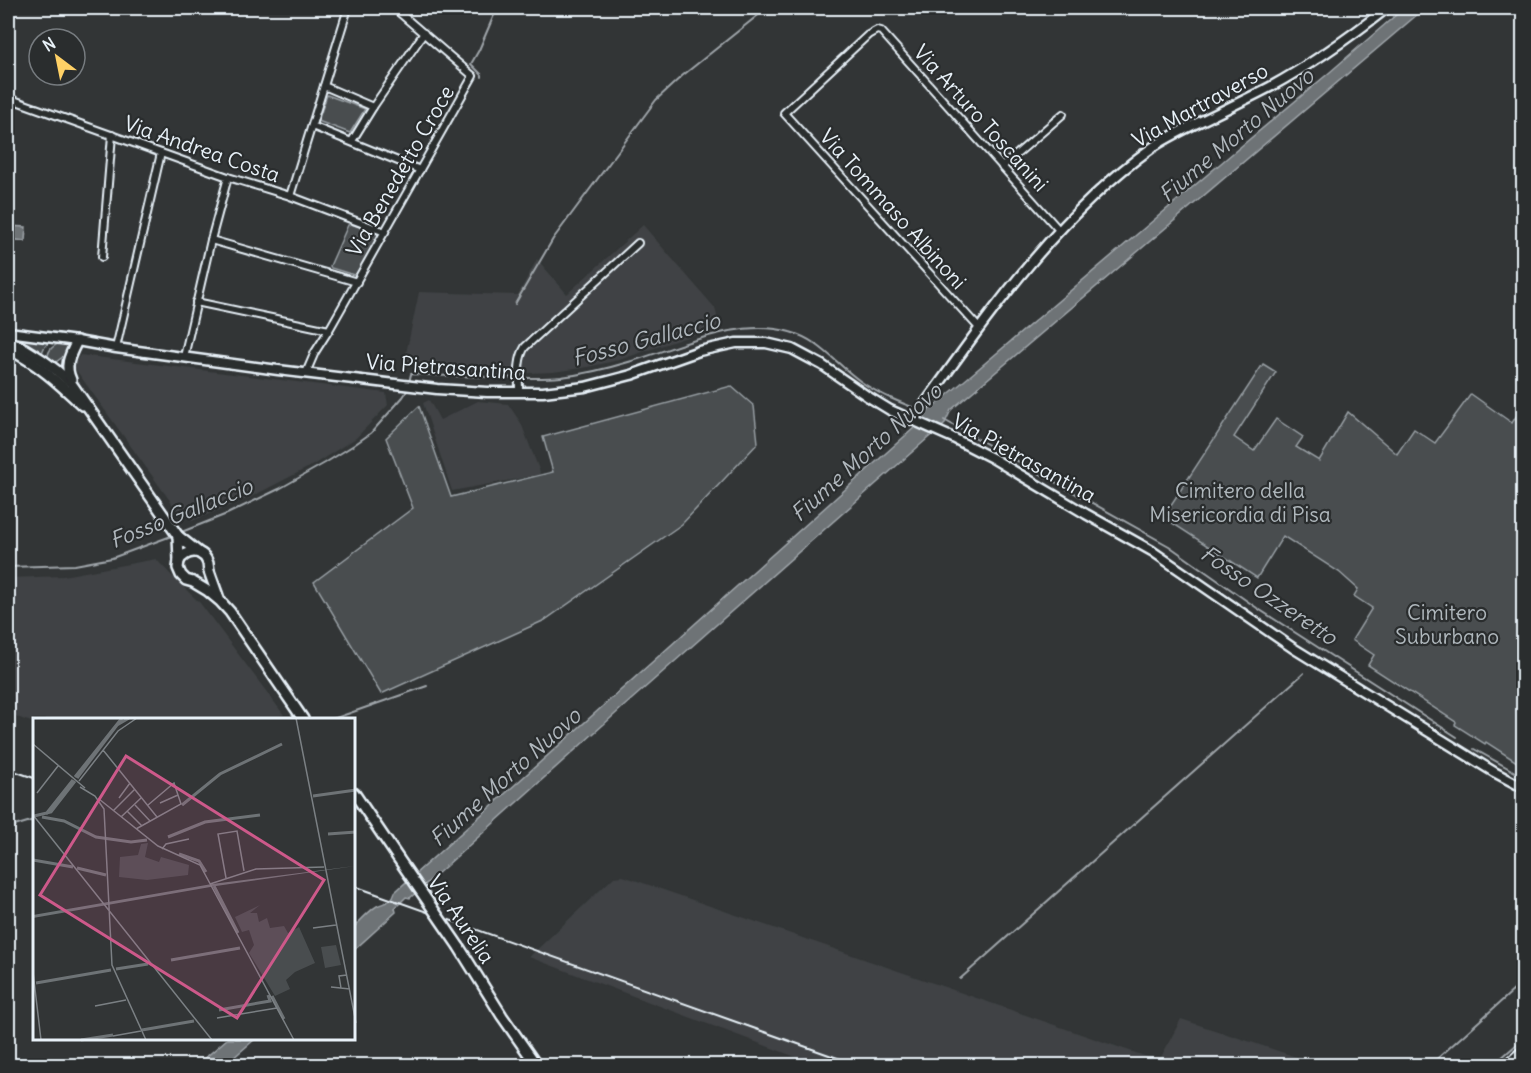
<svg xmlns="http://www.w3.org/2000/svg" width="1531" height="1073" font-family="Delius,sans-serif">
<style>
.built{fill:#3f4244}
.green{fill:#494d4f;stroke:#989fa4;stroke-width:1.5}
.water{fill:#6e7376;stroke:#9fa5aa;stroke-width:1.5}
.lines{fill:none;stroke-linecap:round;stroke-linejoin:round}
.stream{stroke:#9fa5aa;stroke-width:2}
.street-casing{stroke:#e8f1f8;stroke-width:10}
.secondary-casing{stroke:#e8f1f8;stroke-width:13}
.primary-casing{stroke:#e8f1f8;stroke-width:14}
.street{stroke:#2a2d2e;stroke-width:6}
.secondary{stroke:#2a2d2e;stroke-width:8}
.primary{stroke:#2a2d2e;stroke-width:9}
.rail{stroke:#e8f1f8;stroke-width:2}
.primary-bridge-casing{stroke:#e8f1f8;stroke-width:14;stroke-linecap:butt}
.primary-bridge{stroke:#2a2d2e;stroke-width:9}
.labels{text-anchor:middle;dominant-baseline:central;stroke-width:4.5;stroke-linejoin:round;paint-order:stroke}
.street-label{font-size:21px;fill:#e8f1f8;stroke:#2a2d2e}
.park-label{font-size:21px;fill:#b0b8bd;stroke:#2a2d2e}
.water-label{font-size:22px;font-style:italic;fill:#b1b8be;stroke:#2a2d2e}
.inset-river{fill:none;stroke:#6e7376;stroke-width:3}
.inset-road{fill:none;stroke:#7b8084;stroke-width:1.5}
.view{fill:#cd598a;fill-opacity:0.15;stroke:#cd598a;stroke-width:3}
.inset-edge{fill:none;stroke:#e8f1f8;stroke-width:3}
</style>
<rect width="100%" height="100%" fill="#323536"/>
<filter id="ink" filterUnits="userSpaceOnUse"><feTurbulence type="fractalNoise" baseFrequency=".0167" numOctaves="2"/><feDisplacementMap in="SourceGraphic" scale="12" xChannelSelector="R" yChannelSelector="G"/><feConvolveMatrix kernelMatrix="1 2 1 2 8 2 1 2 1" color-interpolation-filters="sRGB"/></filter>
<g filter="url(#ink)">
<g class="built">
<path d="M643,225L715,308L720,327L702,332L619,360L588,367L553,372L507,374L461,372L404,363L419,292L518,295L537,259L567,294Z"/>
<path d="M80,355L386,393L388,405L356,438L313,465L251,497L192,521L189,516H181L73,366Z"/>
<path d="M429,400L440,420L478,401L508,404L521,423L540,472L539,475L452,491L423,403Z"/>
<path d="M156,559L173,577L200,603L284,715L271,719H34V723L8,714V578L63,576Z"/>
<path d="M623,876L1159,1061L1181,1019L1321,1065H817L529,957L614,877Z"/>
</g>
<g class="green">
<path d="M327,95L365,109L350,133L318,121Z"/>
<path d="M351,224L377,233L378,236L357,274L354,275L331,268L330,266L348,225Z"/>
<path d="M8,334L51,340L44,348L41,355Z"/>
<path d="M64,342L68,348L64,356L56,362L51,360L48,357C48,348 56,344 64,342Z"/>
<path d="M1263,364L1276,372L1234,437L1254,451L1276,419L1303,437L1296,447L1319,461L1348,412L1397,454L1414,429L1435,443L1471,394L1512,423L1523,406V766L1486,742L1485,744L1455,725L1456,722L1368,665L1374,655L1352,640L1372,608L1354,596L1358,589L1339,572L1283,536L1257,578L1163,517Z"/>
<path d="M731,386L754,406L758,443L682,524L545,620L381,694L314,582L413,508L386,438L419,406L451,497L553,472L543,437Z"/>
</g>
<g class="water">
<path d="M1404,8H1425L951,410L944,425L928,438L623,707L436,875L410,898L406,897L395,908L396,912L354,950V927C360,921 370,910 377,906C385,902 392,903 395,892L924,419L921,416L925,412L932,408L1227,158L1330,72Z"/>
<path d="M8,226L26,227L25,241L8,239Z"/>
<path d="M227,1039H255L225,1065H197Z"/>
</g>
<g class="lines">
<g class="stream">
<path d="M482,77V75L471,64L479,50L497,8"/>
<path d="M515,304L553,239L656,100L682,76L767,8"/>
<path d="M944,420L1169,546L1257,608L1457,737"/>
<path d="M179,533L227,514L279,489L325,463L354,445L371,433L403,397L407,391L411,374C440,376 469,377 497,377C518,378 540,379 561,377C585,374 609,368 632,361C680,347 739,317 790,332C820,340 836,364 860,381C878,394 897,401 917,409"/>
<path d="M8,567L75,565L112,558L174,535"/>
<path d="M333,719L427,686"/>
<path d="M1474,749L1524,777"/>
<path d="M8,828L34,820"/>
<path d="M960,979L1304,673"/>
<path d="M1429,1066L1524,981"/>
<path d="M1492,1066L1524,1038"/>
</g>
<g class="street-casing">
<g id="street">
<path d="M1370,8L1377,15"/>
<path d="M324,86L373,107"/>
<path d="M8,98L228,177L290,196L385,232"/>
<path d="M312,126L420,170"/>
<path d="M352,141L373,107L424,33"/>
<path d="M1002,167L1063,114"/>
<path d="M290,196L348,8"/>
<path d="M211,240L357,282"/>
<path d="M102,257L112,135"/>
<path d="M196,302L329,330"/>
<path d="M979,328L784,113L868,35L877,30L881,31L1059,230"/>
<path d="M116,348L161,153"/>
<path d="M184,357L211,240L228,177"/>
<path d="M306,373L315,352L329,330L473,76L394,8"/>
<path d="M519,392C519,377 517,360 525,347L638,243"/>
<path d="M1504,1066L1524,1048"/>
</g>
</g>
<g class="secondary-casing">
<g id="secondary">
<path d="M8,332L77,341L116,348L278,370L437,389L487,392H543L585,387L631,375L699,351L736,343H766L792,349L822,365L867,396L890,410L951,437L992,458L1086,514L1152,551L1293,648L1494,772L1524,788"/>
<path d="M913,420C984,322 1053,218 1153,147C1165,139 1179,132 1193,125C1218,113 1245,100 1270,87C1312,64 1350,37 1387,8"/>
</g>
</g>
<g class="primary-casing">
<g id="primary">
<path d="M8,340C31,351 52,365 71,383L178,536L202,555"/>
<path d="M8,349C36,362 60,384 82,405"/>
<path d="M71,380C64,365 70,355 77,341"/>
<path d="M178,536L179,561L178,568L181,575L186,580L193,582L208,591L220,601L230,612L303,719"/>
<path d="M179,561C186,550 202,548 207,561C209,564 208,567 209,571C212,580 216,590 219,599"/>
<path d="M354,793L398,858"/>
<path d="M459,947L502,1016L537,1066"/>
</g>
</g>
<use href="#street" class="street"/>
<use href="#secondary" class="secondary"/>
<use href="#primary" class="primary"/>
<g class="rail">
<path d="M8,769L34,778"/>
<path d="M354,886L860,1066"/>
</g>
<g class="primary-bridge-casing">
<path id="primary-bridge" d="M398,858L459,947"/>
</g>
<use href="#primary-bridge" class="primary-bridge"/>
</g>
</g>
<g class="labels">
<g class="street-label">
<text transform="translate(1200 105) rotate(-29)">Via Martraverso</text>
<text transform="translate(981 118) rotate(48)">Via Arturo Toscanini</text>
<text transform="translate(202 149) rotate(19)">Via Andrea Costa</text>
<text transform="translate(400 171) rotate(-60)">Via Benedetto Croce</text>
<text transform="translate(893 209) rotate(48)">Via Tommaso Albinoni</text>
<text transform="translate(446 367) rotate(4)">Via Pietrasantina</text>
<text transform="translate(1024 458) rotate(29)">Via Pietrasantina</text>
<text transform="translate(461 919) rotate(56)">Via Aurelia</text>
</g>
<g class="park-label">
<text x="1240" y="490">Cimitero della<tspan x="1240" dy="24">Misericordia di Pisa</tspan></text>
<text x="1447" y="612">Cimitero<tspan x="1447" dy="24">Suburbano</tspan></text>
</g>
<g class="water-label">
<text transform="translate(1236 135) rotate(-40)">Fiume Morto Nuovo</text>
<text transform="translate(646 339) rotate(-15)">Fosso Gallaccio</text>
<text transform="translate(866 452) rotate(-42)">Fiume Morto Nuovo</text>
<text transform="translate(181 513) rotate(-22)">Fosso Gallaccio</text>
<text transform="translate(1269 595) rotate(34)">Fosso Ozzeretto</text>
<text transform="translate(505 777) rotate(-42)">Fiume Morto Nuovo</text>
</g>
</g>
<g transform="translate(33 718)">
<rect width="322" height="322" fill="#323536"/>
<path d="M115,125L112,139L126,144L128,139L156,147L155,157L114,162L86,159L87,139L105,137L108,126ZM227,187L217,195H224L226,204L234,200L237,210L251,208L255,215L266,209L282,245L262,254L253,262L257,271L242,278L216,235L221,227L216,212L209,214L202,199ZM303,227L308,247L292,250L288,229Z" fill="#494d4f"/>
<path d="M322,148L183,168L0,200V197L179,166Z" fill="#6e7376"/>
<path class="inset-river" d="M42,59L89,0M44,60L84,7L96,0M280,78L323,72M149,87L187,56L249,26M13,96L40,62M1,98L18,94L42,63M9,99L31,103L63,119L98,124L114,122M295,116L323,114M135,119L172,104L227,97M146,136L166,143L173,154M0,142L40,149M44,150L73,157M181,168L205,215M138,242L207,230M83,251L115,246M3,265L78,252M239,278L251,301M186,292L237,283L235,277M109,312L161,303M48,322L80,317"/>
<path class="inset-road" d="M263,0L323,305M0,26L52,70M70,32L124,99M46,63L85,13L104,0M47,69L62,78L71,91L79,247L113,322M4,75L25,48M86,80L97,65M66,81L125,128L167,147L261,322M127,85L145,77M102,87L117,103M80,93L102,71M94,93L109,108M0,97L179,322M88,99L108,80M103,111L148,86L141,65L115,87M129,131L133,126L156,121M193,160L185,116L204,113L211,153M177,166L223,151L291,149M280,210L303,207M0,254L8,322M298,269L317,271M308,270L306,258L314,257M62,288L93,282M184,300L244,290M80,318L108,313"/>
<path class="view" d="M93,38L291,162L204,300L7,177Z"/>
<rect width="322" height="322" class="inset-edge"/>
</g>
<rect width="1531" height="1073" fill="none" stroke="#2a2d2e" stroke-width="30"/>
<rect x="15" y="15" width="1501" height="1043" fill="none" stroke="#e8f1f8" stroke-width="2" filter="url(#ink)"/>
<g transform="translate(57 57) rotate(328)"><circle r="28" fill="#2a2d2e" stroke="#767b7f" stroke-width="1.5"/>
<path d="M0-4.5L10 22L0 15L-10 22Z" fill="#ffd166"/>
<text y="-9" font-size="16" font-weight="bold" text-anchor="middle" fill="#e8f1f8">N</text>
</g>
</svg>
